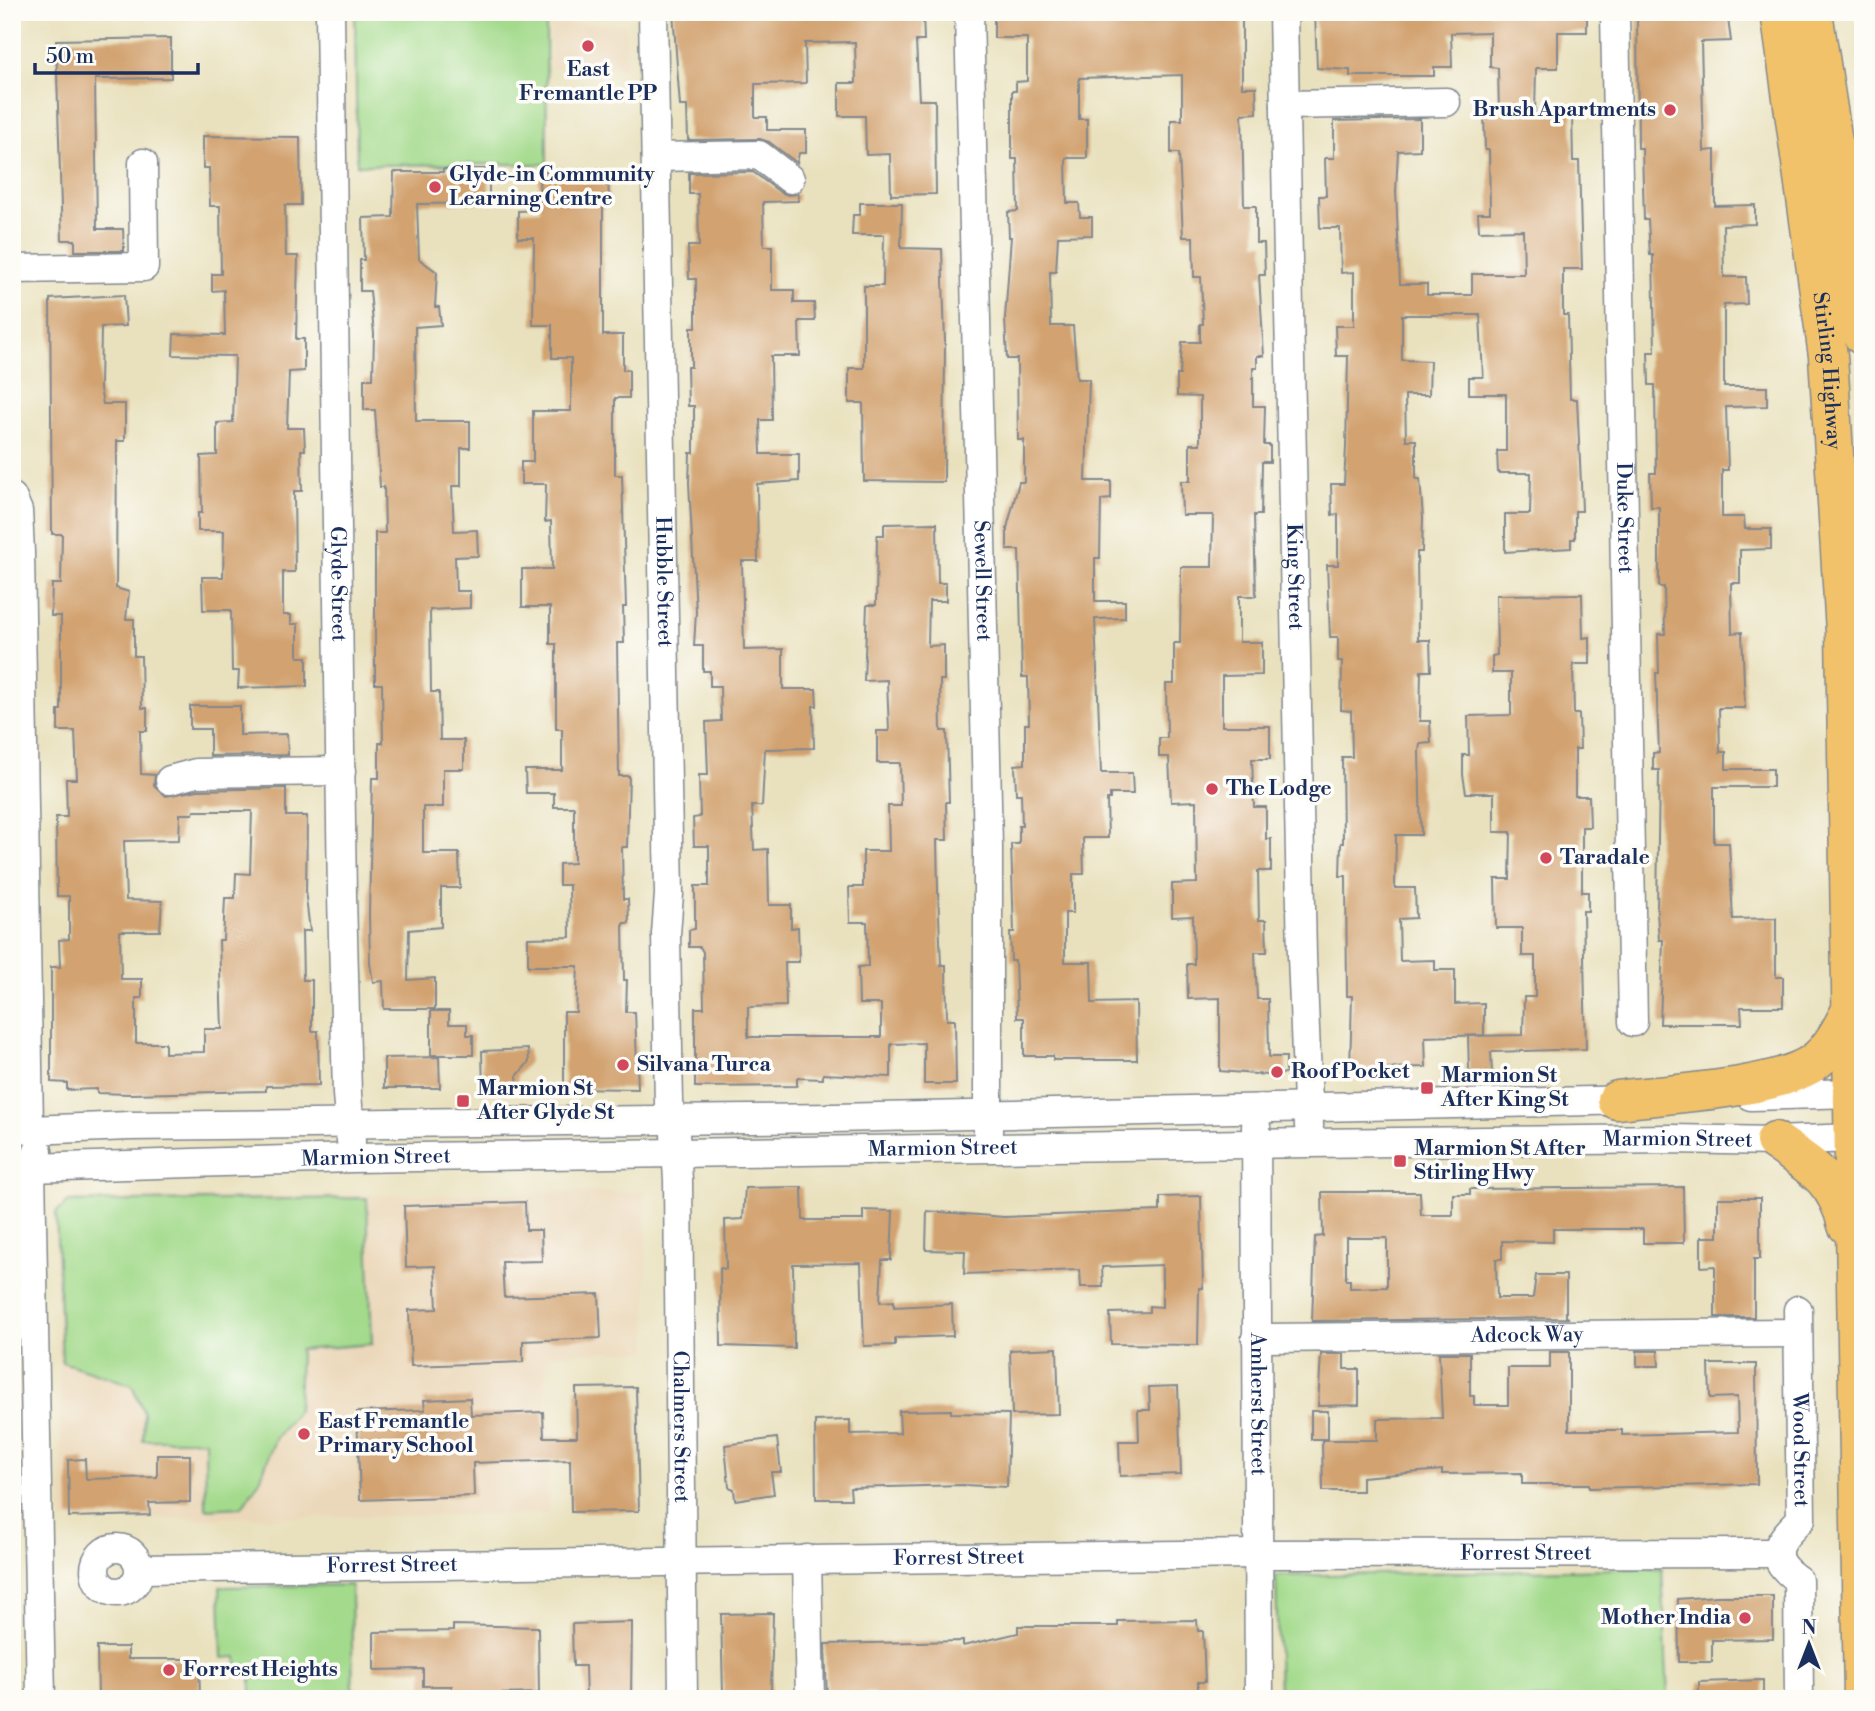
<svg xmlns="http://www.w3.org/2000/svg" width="1875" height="1711" font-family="'Libre Bodoni',serif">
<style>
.built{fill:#ebd8ba}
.green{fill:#a3da8b;stroke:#5f8474;stroke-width:2}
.building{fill:#d2a270;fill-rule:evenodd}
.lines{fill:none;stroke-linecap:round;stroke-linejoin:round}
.minor-casing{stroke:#82888e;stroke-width:31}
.highway-casing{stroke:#82888e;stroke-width:41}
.minor{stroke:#fff;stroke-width:28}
.highway{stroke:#f2c26a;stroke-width:38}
.poi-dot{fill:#d1495b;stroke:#fdfcf7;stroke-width:2.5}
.labels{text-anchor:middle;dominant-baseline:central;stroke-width:7;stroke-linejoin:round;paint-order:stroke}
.poi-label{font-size:21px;font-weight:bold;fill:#1b2f5e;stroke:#fdfcf7;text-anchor:start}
.street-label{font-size:21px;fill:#1b2f5e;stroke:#fdfcf7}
</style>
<rect width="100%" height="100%" fill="#fdfcf7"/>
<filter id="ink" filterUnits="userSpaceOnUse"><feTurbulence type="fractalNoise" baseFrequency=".0143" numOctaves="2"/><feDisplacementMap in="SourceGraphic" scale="14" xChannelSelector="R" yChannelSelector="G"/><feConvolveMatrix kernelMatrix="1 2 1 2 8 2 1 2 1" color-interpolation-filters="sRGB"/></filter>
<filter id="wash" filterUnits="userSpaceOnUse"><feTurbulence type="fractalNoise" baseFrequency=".00686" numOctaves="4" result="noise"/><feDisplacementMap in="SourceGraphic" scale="28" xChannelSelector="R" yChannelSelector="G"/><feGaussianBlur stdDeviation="1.57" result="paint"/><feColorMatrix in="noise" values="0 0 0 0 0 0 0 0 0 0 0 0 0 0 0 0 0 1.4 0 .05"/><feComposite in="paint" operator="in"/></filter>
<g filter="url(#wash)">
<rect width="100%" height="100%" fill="#e9e1be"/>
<g class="built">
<rect x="551" y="24" width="75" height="44"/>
<path d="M645,1192L648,1351L546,1354L549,1514L63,1520L54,1209L67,1198Z"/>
</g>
<g class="green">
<path d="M355,12H546L547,164L357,165Z"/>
<path d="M367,1198L372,1344L300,1350L298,1410L275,1439L260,1480L242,1507L206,1509L205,1440H143L144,1413L132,1385L62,1362L56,1213L69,1202Z"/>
<path d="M1662,1568L1668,1699H1279L1276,1576Z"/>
<path d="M351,1585L353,1699H228V1695L251,1694V1671H238L237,1657L222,1658L220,1587Z"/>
</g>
<g id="blocks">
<g class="building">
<path d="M673,12H923L924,41H916L919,100H935L936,194L891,195L890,154L866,155L865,116H839V83H856L855,42L805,43L806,83L755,84V117H767V130H806V153H799L797,163L769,142L760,139L688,140L687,106H680Z"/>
<path d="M994,12H1242V87H1256L1257,113L1242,114L1244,206H1256V243H1264L1265,275H1259L1264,356H1257V368H1253V406H1265L1264,445H1270V462H1262L1261,515H1254L1256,596H1239V642H1262V675L1222,676V726H1270V759H1252L1254,807H1266V839H1271V871H1258L1259,920H1266L1267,952H1255L1257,999H1268L1269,1057H1286V1072L1279,1076L1220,1071V998L1188,999L1187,964H1194L1193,916L1172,917V884L1197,883L1196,801L1171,802L1169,757H1159V738H1167L1166,684H1174V643H1180L1181,567H1212L1213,515H1182L1181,481H1190V444H1200V397L1177,396V375H1180L1182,342H1200V324H1203L1201,277H1194L1193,237H1183L1179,153H1171V120H1182V75L1079,78V119H1087V158H1066L1067,203H1079L1080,217H1092V235L1058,236L1056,272H1050L1051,326H1073L1077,379H1089L1086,481H1111V499L1101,500L1100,558H1095V601H1125V618L1095,619L1101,773H1132L1133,794H1110V799H1107L1108,838H1083L1084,874H1073V913H1065V962H1091L1092,1003L1136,1002L1137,1060H1053V1056H1024V1018H1017L1015,961H1011L1010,932H1014L1011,844H1019V826H1022L1021,794H1016L1015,765L1025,764V724H1029L1028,677H1022L1019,550H1007V528L1019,482H1024V440H1018L1017,359H1007L1005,318L1011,237H1009L1008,212L1018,211L1017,159H1012V91H1016V82L1027,81V38H994Z"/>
<path d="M1315,12H1587V32H1558V68H1536L1535,114L1572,113L1573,161H1579L1582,269H1563V315H1568L1570,399H1577L1581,483L1582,511H1575V539H1571V548L1505,552V514H1530L1531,473H1498L1497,451H1506V394H1469V377H1483L1480,315H1402V360L1430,361L1429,395H1405L1406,440H1416V479H1420L1423,518L1422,552H1417L1418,640H1430L1431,671H1421L1420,721H1430L1431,743L1420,744L1419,752L1421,835H1396L1395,888H1415L1416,918L1399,919L1400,961L1435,960V970H1455V1004L1484,1003V1035L1425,1037L1426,1067L1350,1069L1352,996H1347L1346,876H1340L1341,843H1343L1342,757H1352L1351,711L1341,710L1342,661H1338V637H1330L1327,565H1338V514L1332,515L1331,484H1344L1346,447L1348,356H1336L1335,326H1354V272L1341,273L1340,228H1320L1319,196H1326L1325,158H1334V121L1420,119V150L1398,151L1396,191L1400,284H1427V295H1472V274H1524L1523,230L1479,231L1478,213H1490L1489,150H1485L1484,114H1499L1498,68L1490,67V32L1451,33L1452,67H1434V76H1350V70L1317,68Z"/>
<path d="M1637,12H1727L1731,41L1701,42L1704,151L1715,150V206L1755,205V224L1723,225L1724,277H1746L1747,304L1724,305V387H1767V406L1726,407L1728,470H1722V517H1744L1745,529H1771V549L1740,550V583H1731L1732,633L1742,632L1745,708H1719L1720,752H1726V769H1773V787H1714V843H1729L1733,919L1776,918V977H1783V1007H1741L1742,1024H1660L1663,940H1659L1657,912L1659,770H1653V753H1659L1656,673H1659L1658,634H1665L1664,587H1659V507H1651L1650,473H1656L1655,385H1649L1648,352H1655L1653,255H1650L1648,220H1644L1642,148H1638Z"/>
<path d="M171,38V78L95,79L97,229H123L124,251H75V240H62L56,40Z"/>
<path d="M203,136L300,137L301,205H285L286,256H298L296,339H304V371L289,372L287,428H304L305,450H301L302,491H294L295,572H283V615H291V624H298V657H307V686L238,688L239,671H232L231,610H203L202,577H223L224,531H198V513H202L201,456L217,455V423L233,422L235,356L173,355L174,334L225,335L224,290L212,291V274H221L220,206H210L209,168H203Z"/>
<path d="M443,169H489V203L417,204L419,259L437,272L435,307H439L441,325L415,327L416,421H470V448H461V486H452L454,531L477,530L478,556L455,557L456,591H470V608L430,610L431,692H439L440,740H464V769H443V807H423V853H459L460,888H441V927L409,930L408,980L435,978V1009H384L383,981L373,982L370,964L369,915L372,778H379V743H383L382,684H375V533H385L384,487H380L375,410H364V379H373L374,334L370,291H360V260H364L363,218L393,217L394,172H443Z"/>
<path d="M608,170L609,202H603V335H623V370H629V398H615V475H622L626,607H623L624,643H617L619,776H629L627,847H622L623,899H628L629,923H623L624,980H627L626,1012H635L638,1089L564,1088V1012H576L578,966H528V938L570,937L569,885H559V864L574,863V807H554V793H526L525,770H562V729H556V644H550V607H522V569H552L551,521L545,522L546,484H521V462H533V411H571V358H552V325H533L534,238H518V211L540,210L539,172Z"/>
<path d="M753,172L780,192L788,195L798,194V201L763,202L764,246H772V290H794V303H814L815,321H799L800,356H771L772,420H760L761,454H799V481L757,484L758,561H742L744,650L783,649V689H816L817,706H813L814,748L765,749L762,806H752L754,850L768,849L769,905H791V928L798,927L799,962H785L786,1006L748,1007V1037H881V1004H859L858,967L868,966L867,922H850L849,887H863V851H889L888,806H901L900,763H877V731H889L887,680L864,681L867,605H876L877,535H884V524L937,523L938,583H946V601H929L928,646L944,645V680H940L941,731H947L949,802H946L947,840H937L938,890L941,965H946L947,1020H955L956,1084H924V1043L891,1044V1077L823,1074V1079L797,1078V1086L695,1087V1008H704L703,952L700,947H689V930L695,929V886H709V846H694L693,818L700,817L699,775H708L706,722L721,721L720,686H710V671H703V646H694L696,612L689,483L690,453H694V406H688L687,367H691V327H696V279H689L688,246H699L698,194H689V173Z"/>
<path d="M860,203H902L901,248L942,249L945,342L944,482L864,481L863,403H849V368H864V286H883L884,235H852L853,215H860Z"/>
<path d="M124,295L126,326L101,327L100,389L103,404H125V441H117L116,588L129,592L126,619H134V656H141L142,708H147V731H140L141,774L155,775L154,785L166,796L198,790L286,788V816H307L306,898L310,931H302L303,980H312V1031H318L319,1085L266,1086V1091L130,1094L97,1093V1089L67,1090V1083L51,1082V967H60L59,940L69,939V896H57L56,817H67L66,779H77L75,731H58V710H61V616H51L52,584H61L62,534H52L50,299ZM194,811H252L250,874L236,873L235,898H225L223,940H219L222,1029H204V1052L165,1053V1043H136V998H142V979H121L120,931H160L162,901L126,900L124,841L179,840L180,814H193Z"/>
<path d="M1582,594L1583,638L1590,637V664H1573L1574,714H1579L1580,749H1575V796H1589L1590,827H1582V892H1588V911H1583L1586,1049L1491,1052L1492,1072H1469L1468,1036L1523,1035L1524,997H1535V956H1522V928H1496L1495,879H1510L1511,832H1494V793H1466L1463,775V755H1469L1468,716L1511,715V673H1492V656L1497,655L1496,595Z"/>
<path d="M190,706H240V735L287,734L288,755L210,756V729H190Z"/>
<path d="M431,1011H449V1024H467V1035H473V1055H431Z"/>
<path d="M528,1049L529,1062L517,1076L518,1090H483L482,1051Z"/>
<path d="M439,1057L440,1088H384V1058Z"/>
<path d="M802,1187L803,1220H863V1210L893,1211L891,1260H882L880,1302L894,1301V1307L952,1304L953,1336L895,1338V1345L864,1346L861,1263L793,1264L794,1348L721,1346L720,1268L726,1269L725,1220L743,1219L745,1188Z"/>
<path d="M1683,1187L1684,1243H1643V1229H1553V1242L1502,1241V1259H1496L1497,1298H1533L1536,1275H1566V1317L1569,1318L1312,1321L1315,1237L1323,1236L1322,1192H1420L1421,1215H1453V1194H1470V1189ZM1346,1238H1387V1287L1350,1288V1280H1346Z"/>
<path d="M1201,1196L1203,1288H1199L1198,1345L1111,1344L1110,1313L1149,1312V1306L1162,1307V1265L1102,1267L1103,1287H1081L1080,1270L964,1274L965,1251L926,1250L927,1211L1004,1217L1160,1211V1197Z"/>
<path d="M1718,1198H1760V1259H1754V1317H1715V1266L1701,1267V1237H1718Z"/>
<path d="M525,1202L526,1230H541L542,1261L502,1262L504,1297L599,1294L601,1338L523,1341V1362L411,1366L409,1310L437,1309L435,1266L406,1267L404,1206Z"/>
<path d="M1057,1348L1059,1414L1012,1415L1010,1350Z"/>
<path d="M1637,1351H1658L1659,1366H1637Z"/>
<path d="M1550,1352H1569V1430H1622V1435L1738,1432L1737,1397L1710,1398L1709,1364H1756L1757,1484L1589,1488V1484H1522V1473L1442,1474V1470L1362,1477V1491H1323L1322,1440H1377V1419L1442,1418L1439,1353H1470V1396H1474V1405H1508V1368H1550Z"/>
<path d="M1321,1354H1344V1369H1359V1405L1318,1406Z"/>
<path d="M1178,1386L1181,1474L1120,1476L1119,1441H1139L1138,1410H1150L1149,1387Z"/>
<path d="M636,1387L639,1511L571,1512L570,1460L473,1463L474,1496L360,1500L357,1412L425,1410L424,1400L470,1398L471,1415L543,1412L544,1437H577L576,1388Z"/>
<path d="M951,1410V1413L1009,1414L1007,1487L963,1485L850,1488L851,1499H816L815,1421L850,1420V1434L900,1433L899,1411Z"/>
<rect x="1311" y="1411" width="17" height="28"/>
<path d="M777,1438L781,1472H771L774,1494L735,1500L734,1489L729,1487L725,1445Z"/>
<path d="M157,1455H190V1502L149,1503L150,1515L69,1517L68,1460L85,1459L86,1479L157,1477Z"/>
<path d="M1717,1596H1773V1639L1712,1640V1662H1679L1678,1599Z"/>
<path d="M773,1613L771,1693L723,1694L721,1614Z"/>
<path d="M1197,1620L1198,1631H1203L1205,1682H1198V1699H977L976,1694L875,1699L874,1693L839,1694V1699H827L825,1644L963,1641V1646L1018,1633V1626H1118V1621Z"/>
<path d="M632,1622L631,1699H586L585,1666H573L572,1624Z"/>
<path d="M453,1625L538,1627L539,1693L496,1694V1699H452V1686H423V1669L374,1670V1632L453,1631Z"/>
<path d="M97,1647H128V1659H199L200,1699H98Z"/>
<path d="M1763,1680V1699H1699V1682Z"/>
</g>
</g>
</g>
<g filter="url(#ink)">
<use href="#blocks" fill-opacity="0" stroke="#82888e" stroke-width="2"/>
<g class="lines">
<g class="minor-casing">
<g id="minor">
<path id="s1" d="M330,12L342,896L347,1094L351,1141"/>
<path id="s2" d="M653,12L669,894L666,934L669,1105L674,1119L678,1180L683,1699"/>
<path id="s3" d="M969,12L988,846V1133"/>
<path id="s4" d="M1283,12L1302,956L1309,1126"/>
<path id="s5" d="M1615,12L1633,1022"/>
<path d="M1285,105L1446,102"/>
<path d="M656,157L759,155L790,179"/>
<path d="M12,269L144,267L143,163"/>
<path d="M12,497L18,511L20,552L29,1129"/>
<path d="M170,780L196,773L341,771"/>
<path d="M1751,1096L1852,1093"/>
<path id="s6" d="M1256,1126L1259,1699"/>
<path d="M31,1130L129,1126L833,1118L1634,1100"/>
<path d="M38,1151L31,1169L41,1699"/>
<path id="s7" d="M31,1168L352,1158L1309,1143L1672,1139L1775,1141L1853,1138"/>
<path id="s8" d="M1798,1310L1801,1519C1778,1542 1764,1556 1798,1580L1799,1699"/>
<path id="s9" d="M1256,1338L1798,1333"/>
<circle cx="117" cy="1570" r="22"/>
<path d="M807,1559L810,1699"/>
<path id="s10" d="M140,1569L1256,1554L1778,1553"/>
</g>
</g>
<g class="highway-casing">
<g id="highway">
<path id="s11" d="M1780,12L1828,356L1845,632L1863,1699"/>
<path d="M1813,12L1863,336"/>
<path d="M1617,1100C1665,1094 1785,1089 1818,1059C1833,1046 1842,1027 1851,1010"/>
<path d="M1775,1141C1812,1167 1836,1179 1847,1225"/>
</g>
</g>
<use href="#minor" class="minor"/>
<use href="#highway" class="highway"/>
</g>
</g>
<g class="poi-dot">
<circle cx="588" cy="46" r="7"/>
<circle cx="1670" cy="110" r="7"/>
<circle cx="435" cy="187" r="7"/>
<circle cx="1212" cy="789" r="7"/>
<circle cx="1546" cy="858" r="7"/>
<circle cx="623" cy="1065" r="7"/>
<circle cx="1277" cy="1072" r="7"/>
<rect x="1420" y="1081" width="14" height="14" rx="3.5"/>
<rect x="456" y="1094" width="14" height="14" rx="3.5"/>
<rect x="1393" y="1154" width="14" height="14" rx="3.5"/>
<circle cx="304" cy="1434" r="7"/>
<circle cx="1745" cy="1618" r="7"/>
<circle cx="169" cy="1670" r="7"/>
</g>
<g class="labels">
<g class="poi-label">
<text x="588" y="70" text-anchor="middle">East<tspan x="588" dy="24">Fremantle PP</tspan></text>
<text x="1656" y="110" text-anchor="end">Brush Apartments</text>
<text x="449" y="175">Glyde-in Community<tspan x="449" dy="24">Learning Centre</tspan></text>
<text x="1226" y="789">The Lodge</text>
<text x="1560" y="858">Taradale</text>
<text x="637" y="1065">Silvana Turca</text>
<text x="1291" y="1072">Roof Pocket</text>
<text x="1441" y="1076">Marmion St<tspan x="1441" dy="24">After King St</tspan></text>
<text x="477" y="1089">Marmion St<tspan x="477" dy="24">After Glyde St</tspan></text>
<text x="1414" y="1149">Marmion St After<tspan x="1414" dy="24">Stirling Hwy</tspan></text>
<text x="318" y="1422">East Fremantle<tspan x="318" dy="24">Primary School</tspan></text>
<text x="1731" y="1618" text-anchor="end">Mother India</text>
<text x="183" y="1670">Forrest Heights</text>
</g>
<g class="street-label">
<text stroke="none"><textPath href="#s11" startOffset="362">Stirling Highway</textPath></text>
<text stroke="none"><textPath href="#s5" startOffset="506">Duke Street</textPath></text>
<text stroke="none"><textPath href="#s4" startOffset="565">King Street</textPath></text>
<text stroke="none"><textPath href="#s3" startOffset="569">Sewell Street</textPath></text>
<text stroke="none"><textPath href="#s2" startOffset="570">Hubble Street</textPath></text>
<text stroke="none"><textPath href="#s1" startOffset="572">Glyde Street</textPath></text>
<text stroke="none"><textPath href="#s7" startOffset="1647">Marmion Street</textPath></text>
<text stroke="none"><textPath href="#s7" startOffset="912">Marmion Street</textPath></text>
<text stroke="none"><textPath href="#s7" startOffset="345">Marmion Street</textPath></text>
<text stroke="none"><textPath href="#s9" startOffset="271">Adcock Way</textPath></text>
<text stroke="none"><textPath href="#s6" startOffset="278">Amherst Street</textPath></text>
<text stroke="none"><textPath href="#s2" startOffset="1416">Chalmers Street</textPath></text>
<text stroke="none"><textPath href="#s8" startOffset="140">Wood Street</textPath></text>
<text stroke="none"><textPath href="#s10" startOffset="1386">Forrest Street</textPath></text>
<text stroke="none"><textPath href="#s10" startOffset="819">Forrest Street</textPath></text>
<text stroke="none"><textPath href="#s10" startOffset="252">Forrest Street</textPath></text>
</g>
</g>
<rect width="1875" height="1711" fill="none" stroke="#fdfcf7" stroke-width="42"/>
<g transform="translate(1809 1644)" stroke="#fdfcf7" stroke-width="5" paint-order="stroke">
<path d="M0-5L12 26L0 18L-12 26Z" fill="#1b2f5e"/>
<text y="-10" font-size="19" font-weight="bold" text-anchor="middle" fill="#1b2f5e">N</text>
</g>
<path d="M35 63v10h163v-10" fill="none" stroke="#1b2f5e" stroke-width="3.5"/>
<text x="46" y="63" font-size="21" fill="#1b2f5e" stroke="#fdfcf7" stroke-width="5" paint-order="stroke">50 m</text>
</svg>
